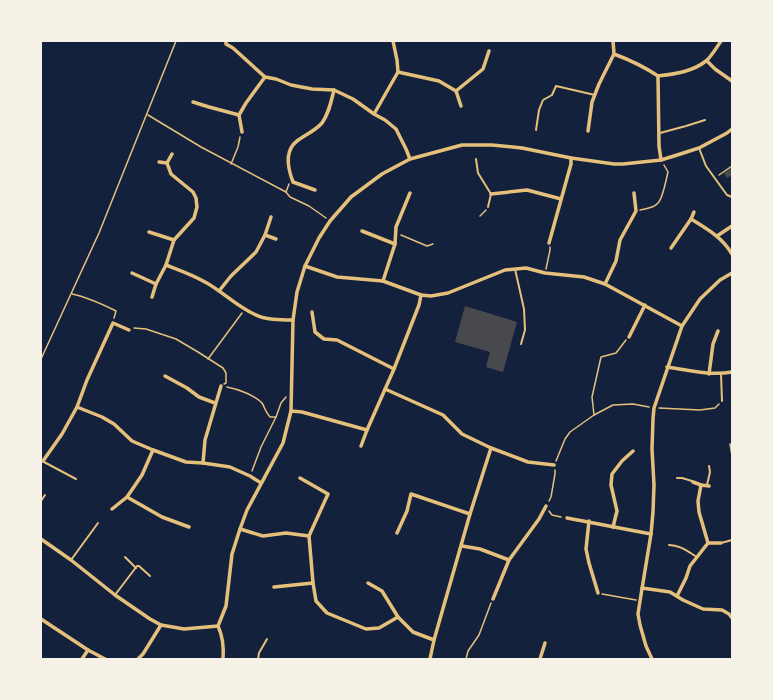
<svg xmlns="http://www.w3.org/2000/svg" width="773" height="700" font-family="Poppins,sans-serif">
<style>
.building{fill:#48494c}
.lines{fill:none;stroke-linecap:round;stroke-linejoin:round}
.path{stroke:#e5c07b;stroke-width:1.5}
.service{stroke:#e5c07b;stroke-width:2}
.minor{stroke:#e5c07b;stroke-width:3.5}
</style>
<rect width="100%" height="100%" fill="#14213d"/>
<g class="building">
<path d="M732,167V175L727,178L724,173Z"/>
<path d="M465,306L517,322L503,372L486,367L490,352L455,342Z"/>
</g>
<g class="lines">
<g class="path">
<path d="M148,115L201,147L286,192L290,197L309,206L326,218"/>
<path d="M231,164L238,147L240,137"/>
<path d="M719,175L732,166"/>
<path d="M286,192L289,184"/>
<path d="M640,210C646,209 654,208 658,203C663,198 666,180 668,172L664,165"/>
<path d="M480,216L486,210"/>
<path d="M401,235L427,246L433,244"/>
<path d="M546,269L550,250V247"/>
<path d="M72,294C87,297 102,304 116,311L114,318"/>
<path d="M134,328L146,329L176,339L198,352L223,368L226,373V383L224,384"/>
<path d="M626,340L616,353L601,357L592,397L594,415L613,405L633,404L649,407"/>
<path d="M41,359L99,233L176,41"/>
<path d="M208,359L242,313"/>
<path d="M227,387C237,389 255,395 262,403C265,408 266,413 270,417H276L281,403L286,397"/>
<path d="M659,408L700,410L715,408L719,404"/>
<path d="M732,444H730L732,456"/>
<path d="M556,461L565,439L570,432L594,415"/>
<path d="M252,471L261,447L276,417"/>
<path d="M549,501L551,497L555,474V470"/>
<path d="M549,511L552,515L561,517"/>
<path d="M602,594L636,600"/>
<path d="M466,659L468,651L479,635L491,603"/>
</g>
<g class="service">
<path d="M536,130L539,110L543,100L552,95L556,86L595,95"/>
<path d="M660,133L686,126L705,120"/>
<path d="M699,148L706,166L727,195L732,197"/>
<path d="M476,159L478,173L491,194L488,207"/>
<path d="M515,269L524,309L525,330L521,344"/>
<path d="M721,374L722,401"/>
<path d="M44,462L76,479"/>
<path d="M677,478H682L692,481"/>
<path d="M707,485L710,472L709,466"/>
<path d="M41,501L45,495"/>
<path d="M721,543L732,540"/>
<path d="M669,545C680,545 687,551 697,557"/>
<path d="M125,557L136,568"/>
<path d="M71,560L98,523"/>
<path d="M115,595L137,566H139L150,576"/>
<path d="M258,659L259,653L267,639"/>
</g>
<g class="minor">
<path d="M226,41V44L233,48L265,77L276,79L291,85L312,89L334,90L353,99L374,114L385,120L396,129L406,149L410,159"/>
<path d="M613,41L614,54C630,60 643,66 658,76C674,74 692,72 706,61C711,57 717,47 721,41"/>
<path d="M707,61L715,69L732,81"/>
<path d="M398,72L439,81L456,91"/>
<path d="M658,76L659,146L661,160"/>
<path d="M193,102L209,107L239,115"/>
<path d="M461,106L456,91L483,69L489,51"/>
<path d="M374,114L398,72L397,60L393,41"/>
<path d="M588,131L592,102L599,84L614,54"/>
<path d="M242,132L239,115L246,103L265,77"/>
<path d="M159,162L167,163"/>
<path d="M315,190L293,182C288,169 284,151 297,141C305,135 315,131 322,123C329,113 331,102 334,90"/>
<path d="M491,194L527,190L561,199"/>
<path d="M691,219C707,229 722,237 732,254"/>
<path d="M362,231L395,244"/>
<path d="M149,232L174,240"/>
<path d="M265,235L276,239"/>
<path d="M717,236L732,226"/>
<path d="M549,243L571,164V158"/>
<path d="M671,248L691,219L694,212"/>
<path d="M166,265C179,270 193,275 205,282C222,291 236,306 254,314C265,320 280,320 293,320"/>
<path d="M305,266L337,277L383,281L421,295L431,296L448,293L505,270L526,268L545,273L584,277L605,284L682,326"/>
<path d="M132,273L156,284"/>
<path d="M383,281L395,244L396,227L410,193"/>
<path d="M605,284L616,261L620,240L636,211L634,193"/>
<path d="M219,291L231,276L256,252L265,235L271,217"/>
<path d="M152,297L156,284L166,265L174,240L194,218L197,207L196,198L193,192L171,174L167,163L172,154"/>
<path d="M312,312L315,332L324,339L337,340L394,369"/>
<path d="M629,337L645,305"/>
<path d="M667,367C689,370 710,376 732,372"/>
<path d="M709,374L713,344L718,331"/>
<path d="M165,376L187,388L199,397L215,403"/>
<path d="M385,389L443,415L462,434L491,448L528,462L554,465"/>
<path d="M77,407L102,417L114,424L132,441L153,450L186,462L203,463L230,467L250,476L261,483"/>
<path d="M291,411L302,412L367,430"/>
<path d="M361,446L367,430L394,369L419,305L421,295"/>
<path d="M43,461L62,434L77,407L87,380L113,323L129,330"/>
<path d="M203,463L205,440L221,386"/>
<path d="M300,478L328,494L309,536L313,583L316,601L327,613L366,629L379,628L398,617"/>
<path d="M693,482L701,485L709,486"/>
<path d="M127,497L162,517L189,527"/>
<path d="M112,509L127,497L142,475L153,450"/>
<path d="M567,518L651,534"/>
<path d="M589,521L586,549L589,563L598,593"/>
<path d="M613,527L617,511L611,485L612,474L622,461L633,451"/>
<path d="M240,529L263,536L286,533L309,536"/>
<path d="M397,533L407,511L411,494L470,514"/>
<path d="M41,539L71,560L115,595L150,619L161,625L184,629L218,626"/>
<path d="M708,543H721"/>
<path d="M462,546L480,549L509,560"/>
<path d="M368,583L382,591L398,617L413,632L434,640"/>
<path d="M274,587L313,583"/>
<path d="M642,588L670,592L683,600L703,609L722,610L729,614L732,618"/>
<path d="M677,596L686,578L690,566L708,543L699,512L698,501L701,485"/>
<path d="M493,599L509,560L539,519L546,506"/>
<path d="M41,619L88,650L105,659"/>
<path d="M218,626L226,606L232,554L240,529L247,510L283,443L291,411L293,320L297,292L305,266L319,238L330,221L351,197L382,174L410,159L462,145H492L522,148L571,158L614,164H623L661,160L674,156L699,148L727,133L732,129"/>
<path d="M218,626C223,637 224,647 223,659"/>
<path d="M82,659L88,650"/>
<path d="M138,659L143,654L161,625"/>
<path d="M430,659L434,640L470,514L491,448"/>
<path d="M540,659L545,643"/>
<path d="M652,659L646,646L640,625L638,614L640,601L651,534L653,512L654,485L652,449L653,419L654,408L682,326L700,299L720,280L732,273"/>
</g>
</g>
<rect width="773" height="700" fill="none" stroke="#f6f1e7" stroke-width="84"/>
</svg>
